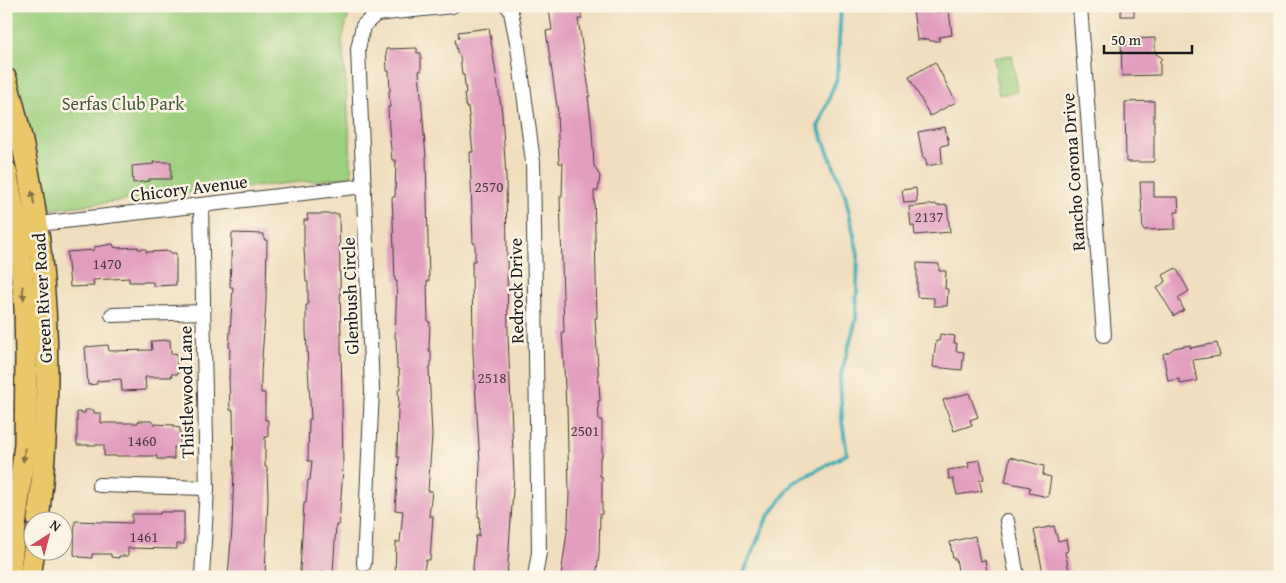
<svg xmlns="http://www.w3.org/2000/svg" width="1286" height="583" font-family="'Gentium Book Plus',serif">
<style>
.green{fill:#9ccf7f;stroke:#5c764e}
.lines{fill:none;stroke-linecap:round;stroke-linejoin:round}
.stream{stroke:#3aacb2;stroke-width:4}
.building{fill:#e29ebf}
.minor-casing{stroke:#3c3934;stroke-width:16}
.primary-casing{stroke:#3c3934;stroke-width:24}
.minor{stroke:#fff;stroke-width:14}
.primary{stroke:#eac769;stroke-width:21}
.oneway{fill:#837242}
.labels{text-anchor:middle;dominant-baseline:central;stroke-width:5;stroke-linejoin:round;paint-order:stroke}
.number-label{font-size:15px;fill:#4e3c45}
.park-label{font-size:18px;fill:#495b3f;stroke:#fcf5e5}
.street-label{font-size:18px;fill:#1c1c1c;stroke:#fcf5e5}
</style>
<rect width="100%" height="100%" fill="#fcf5e5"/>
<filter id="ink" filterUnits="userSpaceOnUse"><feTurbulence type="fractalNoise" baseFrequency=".02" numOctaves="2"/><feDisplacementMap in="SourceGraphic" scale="10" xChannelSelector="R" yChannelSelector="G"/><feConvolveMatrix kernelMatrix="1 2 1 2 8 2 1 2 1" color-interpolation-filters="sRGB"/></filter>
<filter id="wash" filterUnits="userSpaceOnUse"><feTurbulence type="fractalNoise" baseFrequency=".0096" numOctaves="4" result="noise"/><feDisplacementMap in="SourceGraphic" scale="20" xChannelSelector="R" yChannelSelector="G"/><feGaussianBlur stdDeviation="1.12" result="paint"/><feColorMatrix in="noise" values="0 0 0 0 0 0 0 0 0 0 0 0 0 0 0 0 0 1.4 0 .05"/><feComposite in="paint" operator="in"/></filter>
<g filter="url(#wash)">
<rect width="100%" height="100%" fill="#f0debe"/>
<g class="green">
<path d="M6,6H350V9L342,40L347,95L352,177L168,195L45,210L34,148L6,41Z"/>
<path d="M1012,55L1018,92L999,95L994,58Z"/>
</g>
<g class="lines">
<path class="stream" d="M742,577L766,520L793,483L847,454L842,421L840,378L856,320L858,254L845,194L818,127L837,78L841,6"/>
</g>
<g id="blocks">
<g class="building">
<path d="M563,6H579L582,19H578L590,96H588L592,130L594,166L600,176L598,191H594L597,318H595L600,401H598L599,420H602V457H600V476H602V514H600L599,555L596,577L561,576L568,524L569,493L567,406H566L562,332H564L560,196H562L563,163H559L557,113H558L546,31L552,30L549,9Z"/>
<rect x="1121" y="6" width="13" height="10"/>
<path d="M937,7V12L949,11L952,35L939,37V41H930L929,39L917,40L913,9Z"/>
<path d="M489,28L502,113L506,177L508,335L514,476L507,577H472L476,536H479L480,517H478L480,462L473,353L472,261H475V243H473L470,152H473L468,107L466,108L464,94H466L464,75H462L460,56L457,52L455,39L459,38L458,32Z"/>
<path d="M1155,38V53L1162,58L1160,61V75L1122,76L1121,39Z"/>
<path d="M417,48V53H421V71H419L426,158L429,281H427L428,322H430L429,351H431V368H429L432,436L428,491H432L429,516H433L430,560H426L422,577H395L396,542H400L403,511L395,510L399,457H397L398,405H399L398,389H400L399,369H397L396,338H395L397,281H395L393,220L392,197H395L396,160H392L389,130L388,107H390L389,91H390L389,71H387L386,49Z"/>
<path d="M935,62L956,102L930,116L909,77Z"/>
<path d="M1154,101V162H1126L1125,102Z"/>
<path d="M945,127L949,144L941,146L942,163L927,166L925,158H923L918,132Z"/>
<path d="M153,162H171V179H149V181L133,183L132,166L154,164Z"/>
<path d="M1140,182H1154V197H1178L1179,212H1175V229L1143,230Z"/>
<path d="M916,188L917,202L904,203L902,190Z"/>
<path d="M936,204L937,206L947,205L950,232L915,235L914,226H911L909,207Z"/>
<path d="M307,214H339L343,468L339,525H336L333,573L321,572V577L301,576L300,570L304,503H306L308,480H310L312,461H308L309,419H311L306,332V305H308V282H306L304,249V220H308Z"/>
<path d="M232,233L264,234V240H267L266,302L261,372V393H265V420H268V437H265V467H267L268,498L265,577L228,576L232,529L234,468L233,410H230L229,378L230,347H229L233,287H230Z"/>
<path d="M113,244L114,247L118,248L138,247V249H146V252L170,251V253H176V285L153,286V282H129V278L93,280L94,286L70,287L67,252L94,250V247Z"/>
<path d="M917,263L939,264V271H946L945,289H948L947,306H934V298L917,297Z"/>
<path d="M1176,268L1189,291L1178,298L1184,310L1174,316L1157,288L1166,281L1163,275Z"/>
<path d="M940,334L955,336L954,343H957L956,351L964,352L962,370L933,367L936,341H939Z"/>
<path d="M170,340L171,354L176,353L178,374H171L172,377H145L146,390L122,391L121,379L97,381V384L88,385L85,347L108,345L109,351L152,350L151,341Z"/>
<path d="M1217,343L1220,356L1193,360L1197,381L1180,384L1179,379L1168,381L1163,354L1169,352L1174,348L1190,345V348Z"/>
<path d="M969,393L978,417L970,420L972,425L954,431L943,400Z"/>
<path d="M85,410H94V413H101V423H138V421H151L154,424L174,425V427L180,428V447H174V459H157V456H104V445H77V412L85,413Z"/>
<path d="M1010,457L1044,466L1043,475L1051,477L1048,497L1029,493L1030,487L1005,482Z"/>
<path d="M980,460L984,479L979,480L982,491L957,495L953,479H949L948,470L969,467L968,462Z"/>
<path d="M160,512H184V544H177V549L128,548V556H119V558L111,557V554H92V558L79,557V556L74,555L75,521L132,523V514H160Z"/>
<path d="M1054,526L1058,541L1066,539L1068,551L1065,552L1070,575L1044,577L1034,530Z"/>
<path d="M975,536L980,561L985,560L988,577H969V574L959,576L956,559H953L950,542Z"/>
</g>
</g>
</g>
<g filter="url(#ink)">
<use href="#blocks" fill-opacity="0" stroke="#3c3934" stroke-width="1"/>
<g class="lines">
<g class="minor-casing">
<g id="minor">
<path d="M507,6L510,7L518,47L533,162L539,552L535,577"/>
<path d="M1080,6L1104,335"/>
<path d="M201,206L207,488L202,577"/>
<path d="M30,225L364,186"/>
<path d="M112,315L203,312"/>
<path d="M99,485L207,488"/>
<path d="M1007,521L1017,577"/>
<path d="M364,564L372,390L358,49L363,26L376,14L452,6"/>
</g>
</g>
<g class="primary-casing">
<g id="primary">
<path d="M6,79C48,224 56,371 38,520"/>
<path d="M6,171L17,227L25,308L26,357L25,444L9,577"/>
<path d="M30,577L34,550"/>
</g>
</g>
<use href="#minor" class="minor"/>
<use href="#primary" class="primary"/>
</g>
<defs><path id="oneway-solid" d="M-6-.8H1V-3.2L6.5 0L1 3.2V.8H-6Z" transform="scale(1.25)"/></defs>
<g class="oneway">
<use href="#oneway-solid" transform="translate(33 198) rotate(-100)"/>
<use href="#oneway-solid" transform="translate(23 293) rotate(85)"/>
<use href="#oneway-solid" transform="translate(24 455) rotate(97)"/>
</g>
</g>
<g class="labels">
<g class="number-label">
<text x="489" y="186">2570</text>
<text x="929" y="216">2137</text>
<text x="107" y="263">1470</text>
<text x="492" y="377">2518</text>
<text x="585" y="430">2501</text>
<text x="142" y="440">1460</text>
<text x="144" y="536">1461</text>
</g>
<g class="park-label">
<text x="123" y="103">Serfas Club Park</text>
</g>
<g class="street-label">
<text transform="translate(1073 172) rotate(-94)">Rancho Corona Drive</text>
<text transform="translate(189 188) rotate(-7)">Chicory Avenue</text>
<text transform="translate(516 291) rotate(-91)">Redrock Drive</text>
<text transform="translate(350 296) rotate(-92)">Glenbush Circle</text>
<text transform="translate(42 298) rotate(-93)">Green River Road</text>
<text transform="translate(186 392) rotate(-91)">Thistlewood Lane</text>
</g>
</g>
<rect width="1286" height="583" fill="none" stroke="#fcf5e5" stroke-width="25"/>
<g transform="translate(48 536) rotate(36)"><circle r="24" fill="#fcf5e5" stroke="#a29e95"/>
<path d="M0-4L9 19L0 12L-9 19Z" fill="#d1495b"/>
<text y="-8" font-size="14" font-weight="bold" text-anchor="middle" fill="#1c1c1c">N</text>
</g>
<path d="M1104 45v8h88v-8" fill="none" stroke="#1c1c1c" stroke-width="2.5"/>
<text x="1111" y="45" font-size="15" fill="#1c1c1c" stroke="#fcf5e5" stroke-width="4" paint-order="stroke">50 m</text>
</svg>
